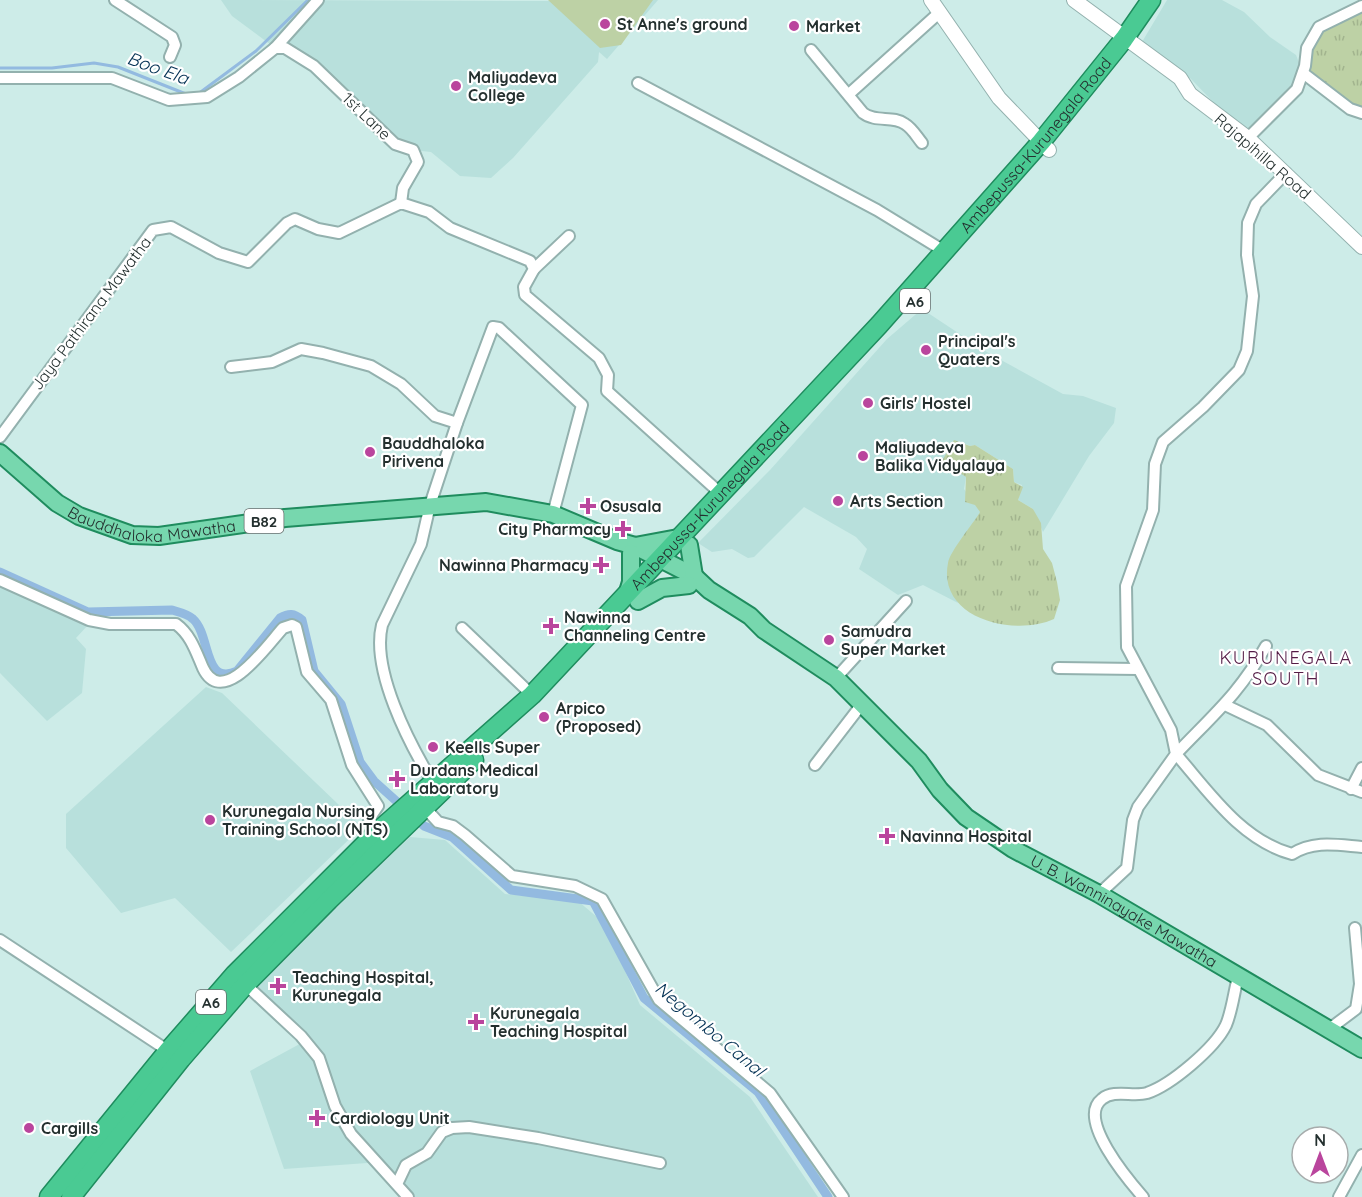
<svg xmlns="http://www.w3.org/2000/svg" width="1362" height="1197" font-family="Quicksand,sans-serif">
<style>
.built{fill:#b8e0dc}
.grass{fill:url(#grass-tufts)}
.pitch{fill:#bdd1a5}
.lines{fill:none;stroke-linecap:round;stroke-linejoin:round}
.stream{stroke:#93bae0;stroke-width:3}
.canal{stroke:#93bae0;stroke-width:9}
.minor-casing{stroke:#93b1ae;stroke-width:14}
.tertiary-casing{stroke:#93b1ae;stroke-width:16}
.primary-casing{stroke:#1f8c5e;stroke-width:20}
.trunk-casing{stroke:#1f8c5e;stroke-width:21}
.minor{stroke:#fff;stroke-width:10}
.tertiary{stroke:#fff;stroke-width:14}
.primary{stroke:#77d7ae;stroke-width:16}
.trunk{stroke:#4aca93;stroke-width:18}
.poi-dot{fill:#ba459d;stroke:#fff;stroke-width:2}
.labels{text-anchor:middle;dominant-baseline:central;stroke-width:4.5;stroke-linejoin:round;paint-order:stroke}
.shield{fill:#fff;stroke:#666e6d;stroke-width:1.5}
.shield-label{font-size:15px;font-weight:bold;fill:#24302f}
.poi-label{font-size:16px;font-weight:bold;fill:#24302f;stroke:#fff;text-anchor:start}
.street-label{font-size:16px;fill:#24302f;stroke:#fff}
.water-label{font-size:18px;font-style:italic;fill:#023053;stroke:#fff}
.neighbourhood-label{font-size:18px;letter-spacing:1.5px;fill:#541c46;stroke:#fff}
</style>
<defs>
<pattern id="grass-tufts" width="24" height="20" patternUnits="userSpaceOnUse" patternTransform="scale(1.5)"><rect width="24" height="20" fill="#bdd1a5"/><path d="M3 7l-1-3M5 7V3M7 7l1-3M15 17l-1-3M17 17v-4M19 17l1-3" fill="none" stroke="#a2b48e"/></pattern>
</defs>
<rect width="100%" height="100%" fill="#cdece8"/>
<g class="built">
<path d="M221,0L549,1L658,0L607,59L599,52L598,62L513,158L491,178L460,176L431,152L413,150L395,144L314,66L275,48L232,16Z"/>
<path d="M1167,0H1222L1244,12L1270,37L1296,55L1303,73L1297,89L1248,138L1191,79L1142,42Z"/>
<path d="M922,309L990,354L1063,394L1083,396L1116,408L1114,423L1089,456L1043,532L1033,509L1018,500L1022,485L1014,482L1013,469L975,445L970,446L959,441L966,477L964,489L981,512L965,536L948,580L958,603L923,585L898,595L859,569L867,549L856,537L804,507L754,557L748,558L732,549L712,552L698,543L770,470L887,339Z"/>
<path d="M0,587L88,625L76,638L86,649L82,693L47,721L0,673Z"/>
<path d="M206,687L222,693L362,827L231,952L175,898L121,913L66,848V814Z"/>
<path d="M410,837L445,840L505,894L578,901L604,923L640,1005L750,1097L818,1197H415L381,1162L284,1169L250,1071L307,1040L255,983Z"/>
</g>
<g class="grass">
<path d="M1362,6V113L1303,73L1311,37Z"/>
<path d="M954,440L970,446L975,445L1013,469L1014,482L1023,487L1018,500L1033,509L1041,523L1043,549L1052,563L1057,582L1060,600L1054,619C1015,637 937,619 948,563C950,551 973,524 980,512L975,505L965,502L966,477L942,461Z"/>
</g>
<path class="pitch" d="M548,0H653L621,45L600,48Z"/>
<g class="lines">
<g class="stream">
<path d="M0,68H52L94,63L118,67L186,94"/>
<path d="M198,94L256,51L308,0"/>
</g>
<path class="canal" d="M0,572L88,612L172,610C179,612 188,614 193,619C211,635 203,687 237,671L280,618C289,613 294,613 302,620L314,671L341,704L360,762L374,781L424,826L452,837L511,890L593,901L644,998L758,1092L828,1197"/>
<g class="minor-casing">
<g id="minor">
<path d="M115,0L172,37L175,45L170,57"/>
<path d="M275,48H285L314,66L395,144L413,150L418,162L403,188L401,203"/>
<path d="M811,50L863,113C876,123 893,115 905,124C912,128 917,137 922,143"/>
<path d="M1303,73L1350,109L1362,113"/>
<path d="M0,78H112L169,100L207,97L239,77L275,48L318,0"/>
<path d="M638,83L877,210L944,251"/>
<path d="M849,94L940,12"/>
<path d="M1248,138L1297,89L1305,66L1307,48L1319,27L1362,6"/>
<path d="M534,269L569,236"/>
<path d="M231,367L272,362L301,349L323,353L371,366L401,384L435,416L457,423"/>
<path d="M0,437L153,230L171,227L219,253L248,262L287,223L295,219L318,229L339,233L401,203L429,212L450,228L530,261L534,269L524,287L525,295L599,358L608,375L607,391L720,493"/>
<path d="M0,580L89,620L110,624H176C191,635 196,652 203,668C223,710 268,644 283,628L292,625L296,627L307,672L331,700L352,765L378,806L369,819L377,832"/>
<path d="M462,628L532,695"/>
<path d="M1266,646C1240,693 1212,716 1176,754C1209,792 1241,840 1292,854C1314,840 1337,845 1362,847"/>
<path d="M1058,668L1138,669"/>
<path d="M836,678L906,601"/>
<path d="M1225,705L1267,725L1318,775L1362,792"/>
<path d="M815,765L862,704"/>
<path d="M432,781C409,743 371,670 382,625L421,544L430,505L457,423L493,327L499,328L582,405L553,514"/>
<path d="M1351,789L1362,768"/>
<path d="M426,809L438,822L453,826L465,835L512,876L575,886L602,899L659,1000L770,1093L843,1197"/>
<path d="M1099,894L1127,868L1133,820L1138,807L1176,754L1171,730L1127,647L1126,586L1153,510L1155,464L1163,442L1203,407L1239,370L1247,351L1253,296L1247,255L1248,223L1256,204L1286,173"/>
<path d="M0,940L173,1054"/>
<path d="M243,982L301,1036L319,1058L335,1106L351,1134L408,1197"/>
<path d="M1328,1030L1356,1009L1360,984L1355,928"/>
<path d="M397,1184L406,1165L427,1153L442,1132L452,1128L469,1127L538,1138L660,1163"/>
<path d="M1143,1197C1129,1181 1076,1119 1102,1099C1114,1089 1133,1097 1147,1093C1171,1085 1215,1048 1226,1025C1232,1011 1234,992 1238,977"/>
<path d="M1339,1197L1362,1155"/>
</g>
</g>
<g class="tertiary-casing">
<g id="tertiary">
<path d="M931,0L999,98L1049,150"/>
<path d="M1074,0L1180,78L1190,94L1248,138L1362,247"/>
</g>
</g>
<g class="primary-casing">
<g id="primary">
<path id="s1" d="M0,453L57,503L79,516L132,535L159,536L285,518L486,502L553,514L617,541L635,546L694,576L709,590L750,616L764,630L836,678L919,761L940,790L966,817L1013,849L1099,894L1362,1049"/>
<path d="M689,545L694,576"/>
<path d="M635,546L678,538"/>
<path d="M627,595L631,582V553"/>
<path d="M638,601L662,588L689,585"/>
</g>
</g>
<g class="trunk-casing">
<g id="trunk">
<path id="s2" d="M49,1197L168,1051L235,974L377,832L532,695L879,325L1041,142L1124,39L1151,0"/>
<path d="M71,1197L181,1059L245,985L329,900L474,760"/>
</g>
</g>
<use href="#minor" class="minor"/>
<use href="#tertiary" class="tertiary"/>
<use href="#primary" class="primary"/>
<use href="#trunk" class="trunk"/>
</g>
<g class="poi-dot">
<circle cx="605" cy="24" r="6"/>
<circle cx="794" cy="26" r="6"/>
<circle cx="456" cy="86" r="6"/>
<circle cx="926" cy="350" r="6"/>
<circle cx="868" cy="403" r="6"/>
<circle cx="370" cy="452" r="6"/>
<circle cx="863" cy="456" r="6"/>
<circle cx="838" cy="501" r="6"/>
<path d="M585 497h6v6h6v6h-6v6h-6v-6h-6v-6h6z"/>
<path d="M620 520h6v6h6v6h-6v6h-6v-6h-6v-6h6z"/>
<path d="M598 556h6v6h6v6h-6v6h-6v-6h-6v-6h6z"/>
<path d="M548 617h6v6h6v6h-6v6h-6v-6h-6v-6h6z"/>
<circle cx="829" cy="640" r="6"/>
<circle cx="544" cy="717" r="6"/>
<circle cx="433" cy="747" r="6"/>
<path d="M394 770h6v6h6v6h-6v6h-6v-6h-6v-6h6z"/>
<circle cx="210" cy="820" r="6"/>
<path d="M884 827h6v6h6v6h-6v6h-6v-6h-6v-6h6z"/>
<path d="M275 977h6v6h6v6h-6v6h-6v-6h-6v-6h6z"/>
<path d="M473 1013h6v6h6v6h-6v6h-6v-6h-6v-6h6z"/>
<path d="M314 1109h6v6h6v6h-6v6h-6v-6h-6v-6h6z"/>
<circle cx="29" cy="1128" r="6"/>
</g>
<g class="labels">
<g class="shield">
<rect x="900" y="289" width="30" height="24" rx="4.5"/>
<rect x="244.5" y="509" width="39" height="24" rx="4.5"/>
<rect x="196" y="990" width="30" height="24" rx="4.5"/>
</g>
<g class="shield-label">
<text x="915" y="301">A6</text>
<text x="264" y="521">B82</text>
<text x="211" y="1002">A6</text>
</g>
<g class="poi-label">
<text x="617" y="24">St Anne's ground</text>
<text x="806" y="26">Market</text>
<text x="468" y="77">Maliyadeva<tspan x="468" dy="18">College</tspan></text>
<text x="938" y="341">Principal's<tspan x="938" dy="18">Quaters</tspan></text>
<text x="880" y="403">Girls' Hostel</text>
<text x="382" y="443">Bauddhaloka<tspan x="382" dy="18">Pirivena</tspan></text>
<text x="875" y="447">Maliyadeva<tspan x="875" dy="18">Balika Vidyalaya</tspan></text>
<text x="850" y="501">Arts Section</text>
<text x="600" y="506">Osusala</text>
<text x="611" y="529" text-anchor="end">City Pharmacy</text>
<text x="589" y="565" text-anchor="end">Nawinna Pharmacy</text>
<text x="564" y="617">Nawinna<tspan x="564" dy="18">Channeling Centre</tspan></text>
<text x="841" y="631">Samudra<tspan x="841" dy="18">Super Market</tspan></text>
<text x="556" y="708">Arpico<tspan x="556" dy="18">(Proposed)</tspan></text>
<text x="445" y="747">Keells Super</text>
<text x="410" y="770">Durdans Medical<tspan x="410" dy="18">Laboratory</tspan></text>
<text x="222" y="811">Kurunegala Nursing<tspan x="222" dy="18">Training School (NTS)</tspan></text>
<text x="900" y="836">Navinna Hospital</text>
<text x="292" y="977">Teaching Hospital,<tspan x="292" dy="18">Kurunegala</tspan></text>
<text x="490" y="1013">Kurunegala<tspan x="490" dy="18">Teaching Hospital</tspan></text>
<text x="330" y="1118">Cardiology Unit</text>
<text x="41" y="1128">Cargills</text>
</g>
<g class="street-label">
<text transform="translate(367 116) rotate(44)">1st Lane</text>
<text stroke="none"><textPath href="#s2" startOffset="1444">Ambepussa-Kurunegala Road</textPath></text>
<text transform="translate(1263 156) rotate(41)">Rajapihilla Road</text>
<text transform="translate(91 313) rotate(-53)">Jaya Pathirana Mawatha</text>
<text stroke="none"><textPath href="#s2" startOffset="958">Ambepussa-Kurunegala Road</textPath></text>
<text stroke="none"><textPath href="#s1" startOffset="176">Bauddhaloka Mawatha</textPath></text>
<text stroke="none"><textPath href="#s1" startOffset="1286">U. B. Wanninayake Mawatha</textPath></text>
</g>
<g class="water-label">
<text transform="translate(158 68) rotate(20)">Boo Ela</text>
<text transform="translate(710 1029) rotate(40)">Negombo Canal</text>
</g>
<g class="neighbourhood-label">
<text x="1286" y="657">KURUNEGALA<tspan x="1286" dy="21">SOUTH</tspan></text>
</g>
</g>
<g transform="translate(1320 1155)"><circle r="28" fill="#ffffff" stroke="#a7acac" stroke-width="1.5"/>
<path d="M0-4.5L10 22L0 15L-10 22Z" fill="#ba459d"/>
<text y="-9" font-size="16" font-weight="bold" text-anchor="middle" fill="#24302f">N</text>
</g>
</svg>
